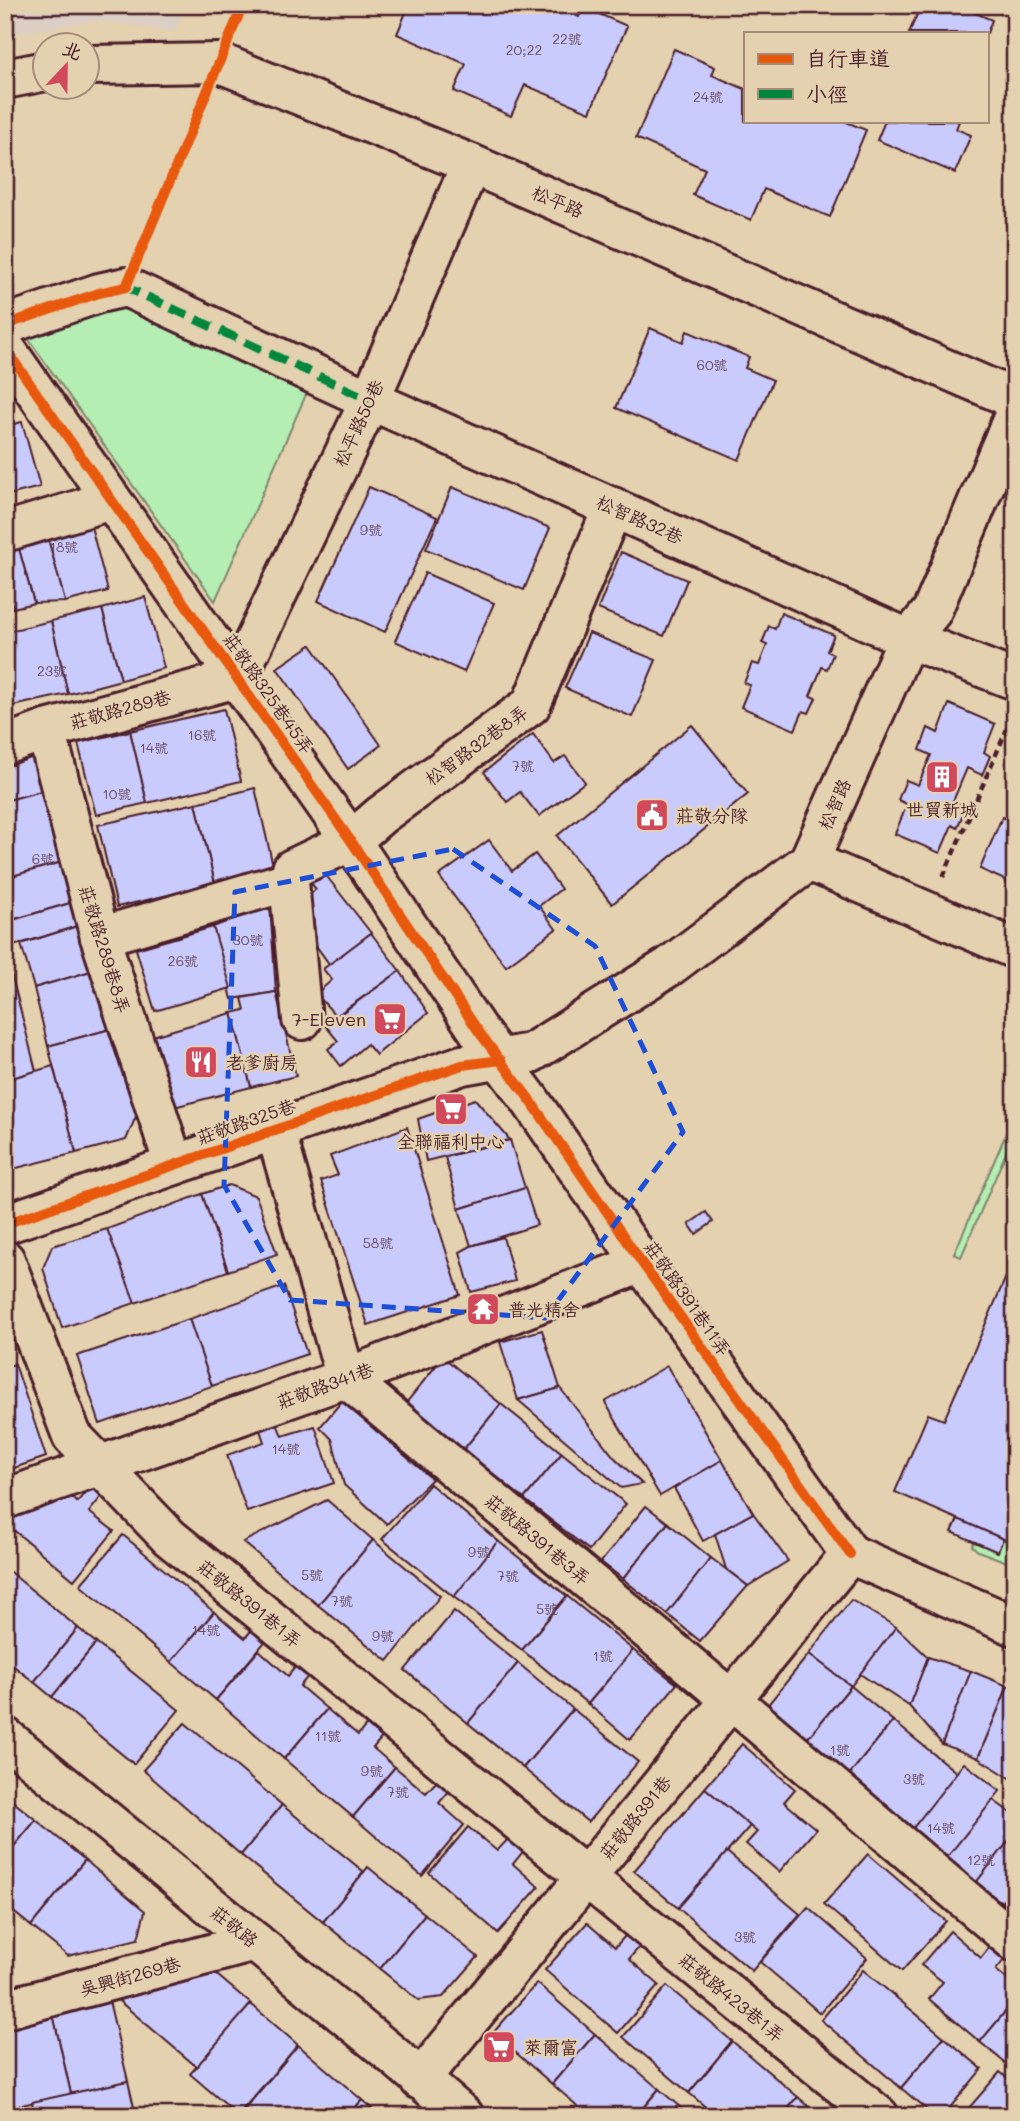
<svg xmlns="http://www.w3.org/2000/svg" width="1020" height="2121" font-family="Mali,'LXGW WenKai TC',sans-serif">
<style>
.built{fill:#dccfc6}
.green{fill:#b4eeb2;stroke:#7f866e;stroke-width:2}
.building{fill:#cacbfd;stroke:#4a1f2b;stroke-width:2}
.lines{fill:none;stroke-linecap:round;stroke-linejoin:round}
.minor-casing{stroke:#4a1f2b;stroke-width:44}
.path{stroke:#4a1f2b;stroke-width:4.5;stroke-dasharray:7 5;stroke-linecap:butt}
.minor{stroke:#e4d1af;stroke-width:38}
.quiet{stroke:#00873e;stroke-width:9;stroke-dasharray:18 9;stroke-linecap:butt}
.cycleway-casing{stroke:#e4d1af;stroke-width:15}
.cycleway{stroke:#e8590c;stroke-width:10}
.marked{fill:none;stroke:#1d4ed8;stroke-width:5;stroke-dasharray:14 9;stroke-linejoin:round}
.labels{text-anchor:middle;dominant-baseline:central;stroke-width:5;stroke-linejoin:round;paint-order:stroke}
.number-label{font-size:14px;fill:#6a4a60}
.street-label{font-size:18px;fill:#4a1f2b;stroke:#e4d1af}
.poi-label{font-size:18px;fill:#4a1f2b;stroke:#e4d1af;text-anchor:start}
</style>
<rect width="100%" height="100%" fill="#e4d1af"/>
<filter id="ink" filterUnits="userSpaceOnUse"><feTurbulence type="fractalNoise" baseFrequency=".0143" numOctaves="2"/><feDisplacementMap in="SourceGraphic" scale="14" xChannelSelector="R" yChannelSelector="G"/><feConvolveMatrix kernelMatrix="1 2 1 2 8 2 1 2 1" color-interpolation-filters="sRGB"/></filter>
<g filter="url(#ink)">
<path class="built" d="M5,5H186L174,32L100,20L5,35Z"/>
<g class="green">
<path d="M124,298L312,381L215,601L15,320Z"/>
<path d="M1015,1113V1150L1008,1148L961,1257L954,1254Z"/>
<path d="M1003,1539L1015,1544V1565L978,1551L972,1546L974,1542L997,1552Z"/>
</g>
<g class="building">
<path d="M409,5H552L579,17L583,7L627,26L590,112L525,85L511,116L454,91L466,64L397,34Z"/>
<path d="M921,5H957L992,20L987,33H909Z"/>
<path d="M674,49L715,67L712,75L745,89V121H844L866,130L830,217L764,189L751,220L693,195L705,169L636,138Z"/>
<path d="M885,121H959L956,129L971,135L955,173L877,140Z"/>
<path d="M650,328L683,342L687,331L749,357L745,368L773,380L739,460L616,408Z"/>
<path d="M22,422L40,487L5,496V426Z"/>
<path d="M369,487L437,517L385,632L318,601Z"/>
<path d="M452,487L550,528L524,590L426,549Z"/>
<path d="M89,519L108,591L65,602L46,531Z"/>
<path d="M46,531L65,602L34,603L16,538Z"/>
<path d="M16,538L34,603L13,608L5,580V541Z"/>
<path d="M621,552L687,580L664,636L598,609Z"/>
<path d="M425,573L494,603L464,672L395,641Z"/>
<path d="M5,580L13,608L5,610Z"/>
<path d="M145,597L164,668L121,680L102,609Z"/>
<path d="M102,609L121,680L68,694L51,621Z"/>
<path d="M781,613L834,635L827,651L833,654L827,669L822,667L810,696L816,698L809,713L803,711L795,730L741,707L750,685L744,683L752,663L759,665L767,645L762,643L769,626L775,629Z"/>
<path d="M51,621L68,694L8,707L5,696V632Z"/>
<path d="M589,633L656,660L632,717L565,688Z"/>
<path d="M311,645L381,745L348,769L277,668Z"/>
<path d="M949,704L995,724L984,752L990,756L982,775L967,768L953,801L966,807L957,828L952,825L940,853L895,834L907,804L898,800L906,780L918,785L931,755L920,750L928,728L938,733Z"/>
<path d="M224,709L241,781L147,803L130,731Z"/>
<path d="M692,725L748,794L612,904L557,836Z"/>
<path d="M130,731L147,803L96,815L78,743Z"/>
<path d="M533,734L554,763L565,756L585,782L539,816L520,792L507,802L484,772Z"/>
<path d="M34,750L45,790L5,801V758Z"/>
<path d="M255,788L274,870L215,884L196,803Z"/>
<path d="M45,790L66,861L5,878V801Z"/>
<path d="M196,803L215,884L117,907L98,825Z"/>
<path d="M1002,817L1015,822V892L1005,887L1007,881L980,869Z"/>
<path d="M489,840L512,871L535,854L561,889L539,906L556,929L506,966L439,876Z"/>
<path d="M66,861L77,901L15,919L5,886V878Z"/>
<path d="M321,869L371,933L330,965L317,947L310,895L316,889L308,880Z"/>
<path d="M77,901L84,924L13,946L6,922Z"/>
<path d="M270,905L276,992L232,999L213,927Z"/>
<path d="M84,924L98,969L34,988L21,944Z"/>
<path d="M213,927L231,988L155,1011L136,949Z"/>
<path d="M371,933L400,971L336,1016L316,994L332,980L323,969Z"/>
<path d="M6,953L36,1071L5,1080V953Z"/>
<path d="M98,969L118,1027L48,1046L34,988Z"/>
<path d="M400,971L428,1013L376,1055L367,1044L341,1066L328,1049L338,1041L325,1025Z"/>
<path d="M276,992L296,1076L251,1087L232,1013L245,1010L242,998Z"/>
<path d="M232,1013L251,1087L170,1108L149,1037Z"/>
<path d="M118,1027L140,1107L126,1140L76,1153L48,1046Z"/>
<path d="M53,1066L76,1153L5,1171V1080Z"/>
<path d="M475,1099L510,1140L426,1161L418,1119Z"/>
<path d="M407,1127L460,1295L368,1325L321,1181L338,1175L330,1156Z"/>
<path d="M510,1140L525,1188L459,1209L445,1157Z"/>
<path d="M229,1185L256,1196L277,1254L228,1271L202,1194Z"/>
<path d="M525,1188L537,1225L471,1246L459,1209Z"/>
<path d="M202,1194L228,1271L135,1303L107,1229Z"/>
<path d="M706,1212L713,1222L696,1234L689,1224Z"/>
<path d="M107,1229L135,1303L62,1328L43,1268L52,1246Z"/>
<path d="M503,1237L515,1281L471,1292L460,1252L471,1246Z"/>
<path d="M1015,1256V1544L895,1492L928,1414L944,1420Z"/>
<path d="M284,1286L307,1354L212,1386L189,1319Z"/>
<path d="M189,1319L212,1386L100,1424L77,1356Z"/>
<path d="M542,1330L560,1388L518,1400L500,1342Z"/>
<path d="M443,1357L501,1404L463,1450L406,1403Z"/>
<path d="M15,1364L46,1457L5,1471V1367Z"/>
<path d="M667,1366L722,1460L660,1496L605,1402Z"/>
<path d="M560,1388L614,1457L642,1484L621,1488L518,1400Z"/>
<path d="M342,1401L432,1479L387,1524L344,1485L332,1439L320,1427Z"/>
<path d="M501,1404L562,1453L524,1499L463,1450Z"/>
<path d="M276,1421L282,1436L315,1426L334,1483L247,1512L227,1455L264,1442L259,1427Z"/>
<path d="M562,1453L626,1504L589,1550L524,1499Z"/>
<path d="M722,1460L753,1513L703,1541L674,1488Z"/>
<path d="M430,1484L498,1541L454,1597L382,1539Z"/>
<path d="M90,1487L102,1496L89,1512L114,1531L74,1580L5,1523V1518L18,1503L63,1489L77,1502Z"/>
<path d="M327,1500L373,1540L318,1605L243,1542Z"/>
<path d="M646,1506L668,1523L623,1579L601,1562Z"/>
<path d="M753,1513L788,1561L748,1586L726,1569L715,1534Z"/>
<path d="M958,1519L1003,1539L998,1552L952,1532Z"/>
<path d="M668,1523L711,1558L667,1614L623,1579Z"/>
<path d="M123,1535L214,1612L171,1662L80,1585Z"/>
<path d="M373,1540L440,1596L388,1661L318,1605Z"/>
<path d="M498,1541L567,1596L522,1650L454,1597Z"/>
<path d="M711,1558L748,1586L700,1641L667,1614Z"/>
<path d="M5,1568L78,1628L34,1682L5,1659Z"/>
<path d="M567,1596L633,1650L588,1704L522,1650Z"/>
<path d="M851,1600L896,1627L851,1686L809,1654Z"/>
<path d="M454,1611L518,1663L468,1723L405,1670Z"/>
<path d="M214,1612L245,1638L255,1626L269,1637L216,1700L171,1662Z"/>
<path d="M896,1627L928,1657L909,1706L860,1674Z"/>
<path d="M78,1628L96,1643L52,1697L34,1682Z"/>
<path d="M96,1643L179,1710L134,1764L52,1697Z"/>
<path d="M259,1650L288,1676L297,1665L309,1675L300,1686L327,1709L284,1759L216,1700Z"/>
<path d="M633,1650L677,1684L630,1740L588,1704Z"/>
<path d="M809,1654L851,1686L802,1745L762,1712Z"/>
<path d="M928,1657L971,1671L942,1744L909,1706Z"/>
<path d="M518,1663L573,1709L523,1768L468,1723Z"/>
<path d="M971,1671L1008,1686L978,1758L942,1744Z"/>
<path d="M851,1686L893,1721L845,1780L802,1745Z"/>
<path d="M1008,1686L1015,1689V1781L978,1758Z"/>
<path d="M327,1709L358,1735L369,1722L384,1735L373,1748L395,1767L353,1817L284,1759Z"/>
<path d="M573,1709L638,1762L588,1822L523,1768Z"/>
<path d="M893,1721L957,1773L910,1832L845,1780Z"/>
<path d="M185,1723L282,1805L241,1855L143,1770Z"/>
<path d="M742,1744L795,1789L784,1802L816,1829L779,1872L746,1844L757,1832L705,1788Z"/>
<path d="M964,1763L1000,1791L945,1860L910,1832Z"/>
<path d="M395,1767L426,1793L438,1780L450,1790L439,1803L464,1825L422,1876L353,1817Z"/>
<path d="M705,1788L750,1826L678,1908L634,1871Z"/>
<path d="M5,1795L36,1820L5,1857Z"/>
<path d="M993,1800L1015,1816V1833L975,1884L945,1860Z"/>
<path d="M282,1805L364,1872L323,1922L241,1855Z"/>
<path d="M36,1820L85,1860L31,1926L5,1905V1857Z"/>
<path d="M468,1827L497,1851L511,1836L525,1849L513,1864L539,1887L498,1933L429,1873Z"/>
<path d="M1015,1833V1886L1002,1902L975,1884Z"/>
<path d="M727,1852L800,1914L752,1971L678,1908Z"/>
<path d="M868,1854L946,1921L902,1971L824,1904Z"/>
<path d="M85,1860L145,1911L138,1939L68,1956L31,1926Z"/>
<path d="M368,1867L425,1914L380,1969L323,1922Z"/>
<path d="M1015,1886V1913L1002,1902Z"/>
<path d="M808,1907L867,1958L820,2013L760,1962Z"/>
<path d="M425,1914L478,1957L443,1997L418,2000L380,1969Z"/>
<path d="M587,1923L615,1947L628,1933L641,1945L629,1959L659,1985L618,2033L545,1970Z"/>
<path d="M950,1931L981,1958L989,1948L1004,1960L996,1970L1015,1986V2000L980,2042L929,1999L943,1982L921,1965Z"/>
<path d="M187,1969L217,1975L251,2004L197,2067L112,1995Z"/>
<path d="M863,1970L944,2037L901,2088L821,2020Z"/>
<path d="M537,1983L595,2034L552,2084L493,2033Z"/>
<path d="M667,1986L732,2041L689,2093L623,2037Z"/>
<path d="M1015,2000V2071L980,2042Z"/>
<path d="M109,2001L128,2081L71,2094L53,2014Z"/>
<path d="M251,2004L298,2045L238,2115L190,2074Z"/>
<path d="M53,2014L71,2094L8,2108L5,2094V2025Z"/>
<path d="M595,2034L659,2089L636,2116H589L552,2084Z"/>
<path d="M944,2037L982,2069L943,2116H934L901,2088Z"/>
<path d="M732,2041L798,2097L782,2116H716L689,2093Z"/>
<path d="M298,2045L362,2100L348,2116H239Z"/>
<path d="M1000,2072L1015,2084V2116H962Z"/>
<path d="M128,2081L136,2116H35L32,2102Z"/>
<path d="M659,2089L687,2113L684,2116H636Z"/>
<path d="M798,2097L820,2116H782Z"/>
<path d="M362,2100L380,2116H348Z"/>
</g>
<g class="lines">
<g class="minor-casing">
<g id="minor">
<path d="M88,65L220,63L471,164L1015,399"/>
<path d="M5,79L46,71"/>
<path d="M5,325L99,293L126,287L370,400L909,639L1015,680"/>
<path d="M5,348L351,841L479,1032L530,1100L642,1263L850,1554"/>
<path d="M5,532L111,500"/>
<path d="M46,730L100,937L174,1165"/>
<path d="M5,745L46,730L237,678L370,400L471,164"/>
<path d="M809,861L1015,949"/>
<path d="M289,881L292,869L351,841L381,815L531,705L613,507"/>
<path d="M100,937L289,881L302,1020"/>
<path d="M275,1129L346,1378L730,1699L1015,1942"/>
<path d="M5,1224L462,1065L531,1053L670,966L809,861L899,658L909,639L932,611L1015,413"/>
<path d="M5,1260L72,1436L169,1537L879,2116"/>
<path d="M5,1499L346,1378L642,1263"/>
<path d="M850,1554L1015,1626"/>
<path d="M5,1737L388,2051L464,2116"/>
<path d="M5,2009L255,1942"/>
<path d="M420,2080L850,1554"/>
</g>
</g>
<g class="path">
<path d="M233,30L243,5"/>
<path d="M140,253L204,100"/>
<path d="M943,877L1013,715"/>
</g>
<use href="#minor" class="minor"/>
<path class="quiet" d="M122,288L126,287L370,400"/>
<g class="cycleway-casing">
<g id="cycleway">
<path d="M5,325L99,293L126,287L243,5"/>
<path d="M5,348L351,841L479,1032L530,1100L642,1263L850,1554"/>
<path d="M5,1224L462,1065L501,1060"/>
</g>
</g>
<use href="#cycleway" class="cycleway"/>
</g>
</g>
<path class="marked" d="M453,849L595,946L683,1132L545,1318L290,1300L224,1185L235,892Z"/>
<defs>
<g id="building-square" transform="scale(1.75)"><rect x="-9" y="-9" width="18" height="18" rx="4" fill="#d1495b" stroke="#e4d1af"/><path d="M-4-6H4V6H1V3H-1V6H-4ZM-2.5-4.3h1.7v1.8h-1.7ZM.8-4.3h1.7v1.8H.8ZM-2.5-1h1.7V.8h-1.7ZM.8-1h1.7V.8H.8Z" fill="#fff"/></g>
<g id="civic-square" transform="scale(1.75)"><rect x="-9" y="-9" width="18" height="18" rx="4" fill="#d1495b" stroke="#e4d1af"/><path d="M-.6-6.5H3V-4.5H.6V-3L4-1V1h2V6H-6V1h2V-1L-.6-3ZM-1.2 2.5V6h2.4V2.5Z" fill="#fff"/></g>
<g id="supermarket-square" transform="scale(1.75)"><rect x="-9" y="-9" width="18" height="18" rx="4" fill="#d1495b" stroke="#e4d1af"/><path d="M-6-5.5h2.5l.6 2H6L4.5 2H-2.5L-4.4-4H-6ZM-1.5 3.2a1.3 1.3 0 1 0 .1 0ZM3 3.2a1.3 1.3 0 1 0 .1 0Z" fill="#fff"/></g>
<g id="restaurant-square" transform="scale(1.75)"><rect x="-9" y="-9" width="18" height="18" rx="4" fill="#d1495b" stroke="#e4d1af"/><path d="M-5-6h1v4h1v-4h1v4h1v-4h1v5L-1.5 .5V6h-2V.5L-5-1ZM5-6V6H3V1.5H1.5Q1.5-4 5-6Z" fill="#fff"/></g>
<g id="temple-square" transform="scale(1.75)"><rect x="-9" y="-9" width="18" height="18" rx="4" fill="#d1495b" stroke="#e4d1af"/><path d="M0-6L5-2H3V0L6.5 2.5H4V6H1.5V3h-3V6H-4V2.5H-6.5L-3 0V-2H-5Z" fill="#fff"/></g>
</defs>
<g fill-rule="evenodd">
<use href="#building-square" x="942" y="777"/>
<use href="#civic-square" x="652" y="815"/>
<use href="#supermarket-square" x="390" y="1019"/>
<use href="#restaurant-square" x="201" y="1062"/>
<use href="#supermarket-square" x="451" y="1109"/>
<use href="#temple-square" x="483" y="1309"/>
<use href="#supermarket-square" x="499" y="2047"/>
</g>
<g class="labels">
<g class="number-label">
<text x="567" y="38">22號</text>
<text x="524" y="49">20;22</text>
<text x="708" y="96">24號</text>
<text x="712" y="364">60號</text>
<text x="371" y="529">9號</text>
<text x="64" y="546">18號</text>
<text x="52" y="670">23號</text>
<text x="202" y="734">16號</text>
<text x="154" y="747">14號</text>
<text x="523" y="765">7號</text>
<text x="117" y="793">10號</text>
<text x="43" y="858">6號</text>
<text x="248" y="939">30號</text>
<text x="183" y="960">26號</text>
<text x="378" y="1242">58號</text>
<text x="286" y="1448">14號</text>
<text x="479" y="1551">9號</text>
<text x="312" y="1574">5號</text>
<text x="508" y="1575">7號</text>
<text x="342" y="1600">7號</text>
<text x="547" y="1608">5號</text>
<text x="206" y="1629">14號</text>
<text x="383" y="1635">9號</text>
<text x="603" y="1655">1號</text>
<text x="328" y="1735">11號</text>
<text x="840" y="1749">1號</text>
<text x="372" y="1770">9號</text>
<text x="914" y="1778">3號</text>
<text x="398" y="1791">7號</text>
<text x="941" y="1827">14號</text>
<text x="981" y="1859">12號</text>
<text x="745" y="1936">3號</text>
</g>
<g class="street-label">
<text transform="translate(558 201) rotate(23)">松平路</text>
<text transform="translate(358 423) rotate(-65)">松平路50巷</text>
<text transform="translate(640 519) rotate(24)">松智路32巷</text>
<text transform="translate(269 693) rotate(55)">莊敬路325巷45弄</text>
<text transform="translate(120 709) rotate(-15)">莊敬路289巷</text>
<text transform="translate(476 745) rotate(-36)">松智路32巷8弄</text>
<text transform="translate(834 804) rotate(-66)">松智路</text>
<text transform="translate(105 949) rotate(73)">莊敬路289巷8弄</text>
<text transform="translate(246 1121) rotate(-19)">莊敬路325巷</text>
<text transform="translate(688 1298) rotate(55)">莊敬路391巷11弄</text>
<text transform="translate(325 1385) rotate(-20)">莊敬路341巷</text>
<text transform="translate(538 1539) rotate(40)">莊敬路391巷3弄</text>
<text transform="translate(250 1603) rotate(39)">莊敬路391巷1弄</text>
<text transform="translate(635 1817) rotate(-51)">莊敬路391巷</text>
<text transform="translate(235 1926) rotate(39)">莊敬路</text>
<text transform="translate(130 1976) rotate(-15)">吳興街269巷</text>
<text transform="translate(732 1997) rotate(39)">莊敬路423巷1弄</text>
</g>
<g class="poi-label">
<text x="942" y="809" text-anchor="middle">世貿新城</text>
<text x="676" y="815">莊敬分隊</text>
<text x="366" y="1019" text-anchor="end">7-Eleven</text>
<text x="226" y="1062">老爹廚房</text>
<text x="451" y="1141" text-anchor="middle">全聯福利中心</text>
<text x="508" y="1309">普光精舍</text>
<text x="524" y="2047">萊爾富</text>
</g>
</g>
<rect width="1020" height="2121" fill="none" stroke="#e4d1af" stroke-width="28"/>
<rect x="14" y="14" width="992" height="2093" fill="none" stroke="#4a1f2b" stroke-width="2.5" filter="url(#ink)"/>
<rect x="744" y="32" width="245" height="91" fill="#e4d1af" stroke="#a68a7a" stroke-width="2"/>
<rect x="758" y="54" width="35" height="10" fill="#e8590c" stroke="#a68a7a" stroke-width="2"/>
<text x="806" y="66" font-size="21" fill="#4a1f2b">自行車道</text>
<rect x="758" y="89" width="35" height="10" fill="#00873e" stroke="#a68a7a" stroke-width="2"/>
<text x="806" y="102" font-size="21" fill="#4a1f2b">小徑</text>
<g transform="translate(66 66) rotate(22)"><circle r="33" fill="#e4d1af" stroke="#a68a7a" stroke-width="2"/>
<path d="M0-5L12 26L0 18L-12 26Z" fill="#d1495b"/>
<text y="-10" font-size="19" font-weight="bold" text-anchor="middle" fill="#4a1f2b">北</text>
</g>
</svg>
